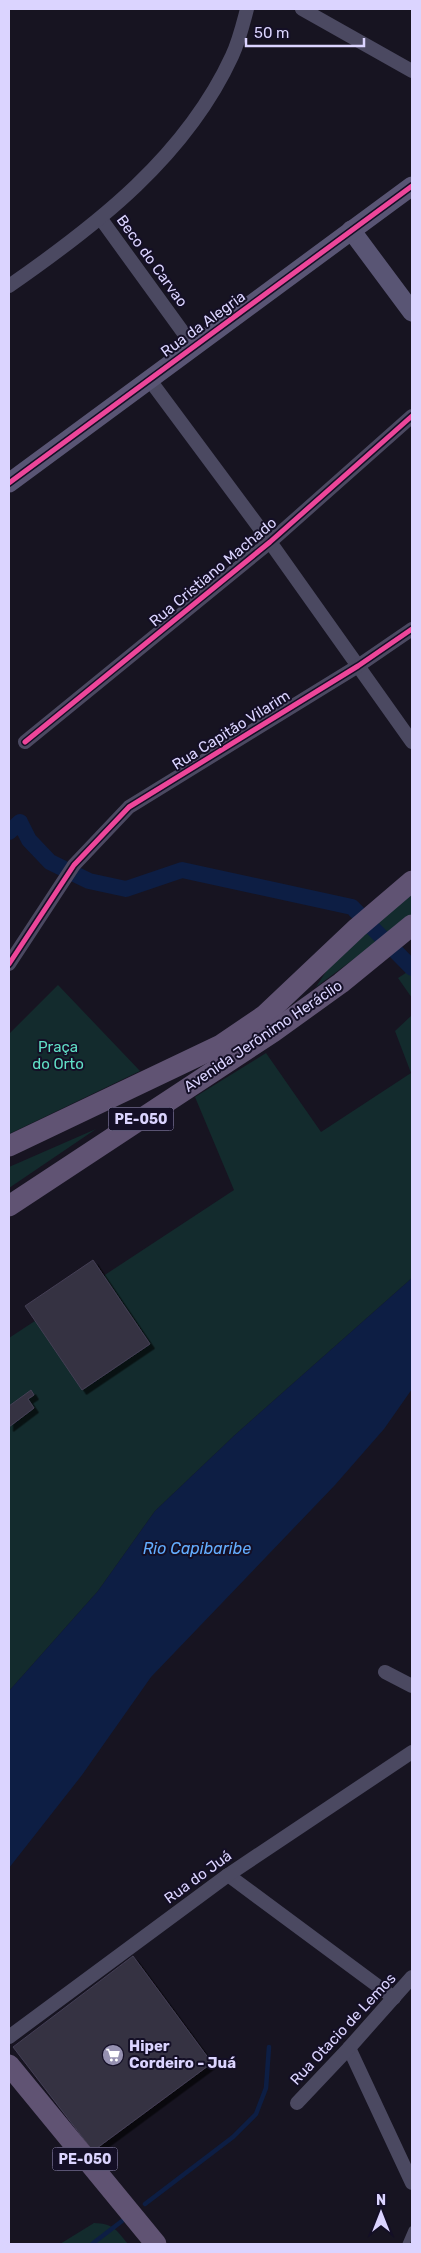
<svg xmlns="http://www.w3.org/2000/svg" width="421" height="2253" font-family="Rubik,sans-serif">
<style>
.green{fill:#132b2d}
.water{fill:#0d1e44}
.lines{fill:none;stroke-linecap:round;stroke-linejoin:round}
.stream{stroke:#0d1e44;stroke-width:4.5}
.canal{stroke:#0d1e44;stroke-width:16}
.building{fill:#353243;stroke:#443f54;filter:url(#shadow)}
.lane{stroke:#4b4961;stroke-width:7}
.street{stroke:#4b4961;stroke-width:14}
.secondary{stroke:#595574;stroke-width:19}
.primary{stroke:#605373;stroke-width:21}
.cycleway-casing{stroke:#140f26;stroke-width:8}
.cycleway{stroke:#ed469a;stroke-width:5}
.labels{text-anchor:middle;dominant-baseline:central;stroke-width:4;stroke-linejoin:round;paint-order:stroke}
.shield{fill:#140f26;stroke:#9f99be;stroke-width:1}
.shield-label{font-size:14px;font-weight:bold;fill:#dbd4ff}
.street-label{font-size:15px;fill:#dbd4ff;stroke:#140f26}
.park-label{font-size:15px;fill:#60dfc6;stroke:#140f26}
.poi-label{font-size:15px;font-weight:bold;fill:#dbd4ff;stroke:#140f26;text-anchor:start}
.water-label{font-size:16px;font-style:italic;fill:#63adfe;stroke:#140f26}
</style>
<defs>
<filter id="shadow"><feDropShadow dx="4.5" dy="4.5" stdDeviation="0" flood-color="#0009"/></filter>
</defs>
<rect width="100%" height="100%" fill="#171421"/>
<g class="green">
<path d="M412,889V916L316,987L329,967Z"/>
<path d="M412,969V998L398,978Z"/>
<path d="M58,985L140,1071L9,1134V1034Z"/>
<path d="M412,1015V1278L236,1434L155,1511L98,1591L9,1691V1338L234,1190L195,1097L266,1053L321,1132L411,1073L395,1031Z"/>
<path d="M96,1129L9,1188V1167Z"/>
<path d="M94,2223C115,2224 116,2230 128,2244H60Z"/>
</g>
<path class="water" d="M412,1278V1389L384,1429L335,1485L151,1677L82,1775L9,1868V1691L98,1591L155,1511L236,1434Z"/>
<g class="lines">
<g class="stream">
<path d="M145,2204L233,2137L256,2114L266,2088L269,2047"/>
<path d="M92,2244L122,2221"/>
</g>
<path class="canal" d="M9,832L20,822L29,840L50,862L89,881L126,889L182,870L352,907L412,968"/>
</g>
<g class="building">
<path d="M93,1260L150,1344L82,1390L25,1306Z"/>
<path d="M31,1390L34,1395L28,1399L34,1408L9,1427V1406Z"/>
<path d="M133,1956L212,2063L93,2151L13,2047Z"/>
</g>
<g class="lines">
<path class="lane" d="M406,2244L412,2230"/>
<g class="street">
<path d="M302,9L412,71"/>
<path d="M101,219L193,346"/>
<path d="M9,286C97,225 186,156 232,56C239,41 243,24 247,9"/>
<path d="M149,379L270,542L412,742"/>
<path d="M25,742L270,542L412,416"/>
<path d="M9,964L74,865L129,807L358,666L412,629"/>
<path d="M385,1672L412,1686"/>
<path d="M228,1875L394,1998"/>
<path d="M9,2037L228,1875L412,1752"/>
<path d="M349,2048L412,2183"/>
<path d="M297,2103L349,2048L412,1977"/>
</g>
<g class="secondary">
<path d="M351,230L412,312"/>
<path d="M9,483L412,186"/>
</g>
<g class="primary">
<path d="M9,1146L221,1045L265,1015L357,928L412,881"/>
<path d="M9,1206L273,1032L341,983L412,925"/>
<path d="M9,2065L156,2244"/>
</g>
<g class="cycleway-casing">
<g id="cycleway">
<path d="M9,483L412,186"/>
<path d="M25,742L270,542L412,416"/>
<path d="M9,964L74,865L129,807L358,666L412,629"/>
</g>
</g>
<use href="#cycleway" class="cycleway"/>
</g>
<defs>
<g id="supermarket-disc" transform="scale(1.125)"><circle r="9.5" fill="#9691b1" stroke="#140f26"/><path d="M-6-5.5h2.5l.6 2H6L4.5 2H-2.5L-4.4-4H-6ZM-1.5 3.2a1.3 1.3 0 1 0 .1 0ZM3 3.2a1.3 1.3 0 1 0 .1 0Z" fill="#fff"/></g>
</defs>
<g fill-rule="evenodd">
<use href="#supermarket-disc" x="113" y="2055"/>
</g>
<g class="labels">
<g class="shield">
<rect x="108.5" y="1107.5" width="65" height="23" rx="4"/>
<rect x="52.5" y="2147.5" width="65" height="23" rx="4"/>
</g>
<g class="shield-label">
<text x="141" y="1119">PE-050</text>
<text x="85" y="2159">PE-050</text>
</g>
<g class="street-label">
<text transform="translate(152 261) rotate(54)">Beco do Carvao</text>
<text transform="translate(203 324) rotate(-36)">Rua da Alegria</text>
<text transform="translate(213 572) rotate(-40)">Rua Cristiano Machado</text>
<text transform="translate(231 730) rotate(-32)">Rua Capitão Vilarim</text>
<text transform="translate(263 1036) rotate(-34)">Avenida Jerônimo Heráclio</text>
<text transform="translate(198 1877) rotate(-36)">Rua do Juá</text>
<text transform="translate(343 2029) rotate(-47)">Rua Otacio de Lemos</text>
</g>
<g class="park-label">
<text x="58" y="1047">Praça<tspan x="58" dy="17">do Orto</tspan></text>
</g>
<g class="poi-label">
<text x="129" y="2046">Hiper<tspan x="129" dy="17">Cordeiro - Juá</tspan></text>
</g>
<g class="water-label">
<text x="197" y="1548">Rio Capibaribe</text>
</g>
</g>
<rect width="421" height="2253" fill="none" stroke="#dbd4ff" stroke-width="20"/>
<g transform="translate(381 2213)" stroke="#140f26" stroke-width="4" paint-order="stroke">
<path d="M0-4L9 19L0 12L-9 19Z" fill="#dbd4ff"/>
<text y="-8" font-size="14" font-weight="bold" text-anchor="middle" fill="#dbd4ff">N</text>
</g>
<path d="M246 38v8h118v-8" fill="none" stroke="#dbd4ff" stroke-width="2.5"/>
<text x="254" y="38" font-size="15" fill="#dbd4ff" stroke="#140f26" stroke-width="4" paint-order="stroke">50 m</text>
</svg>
